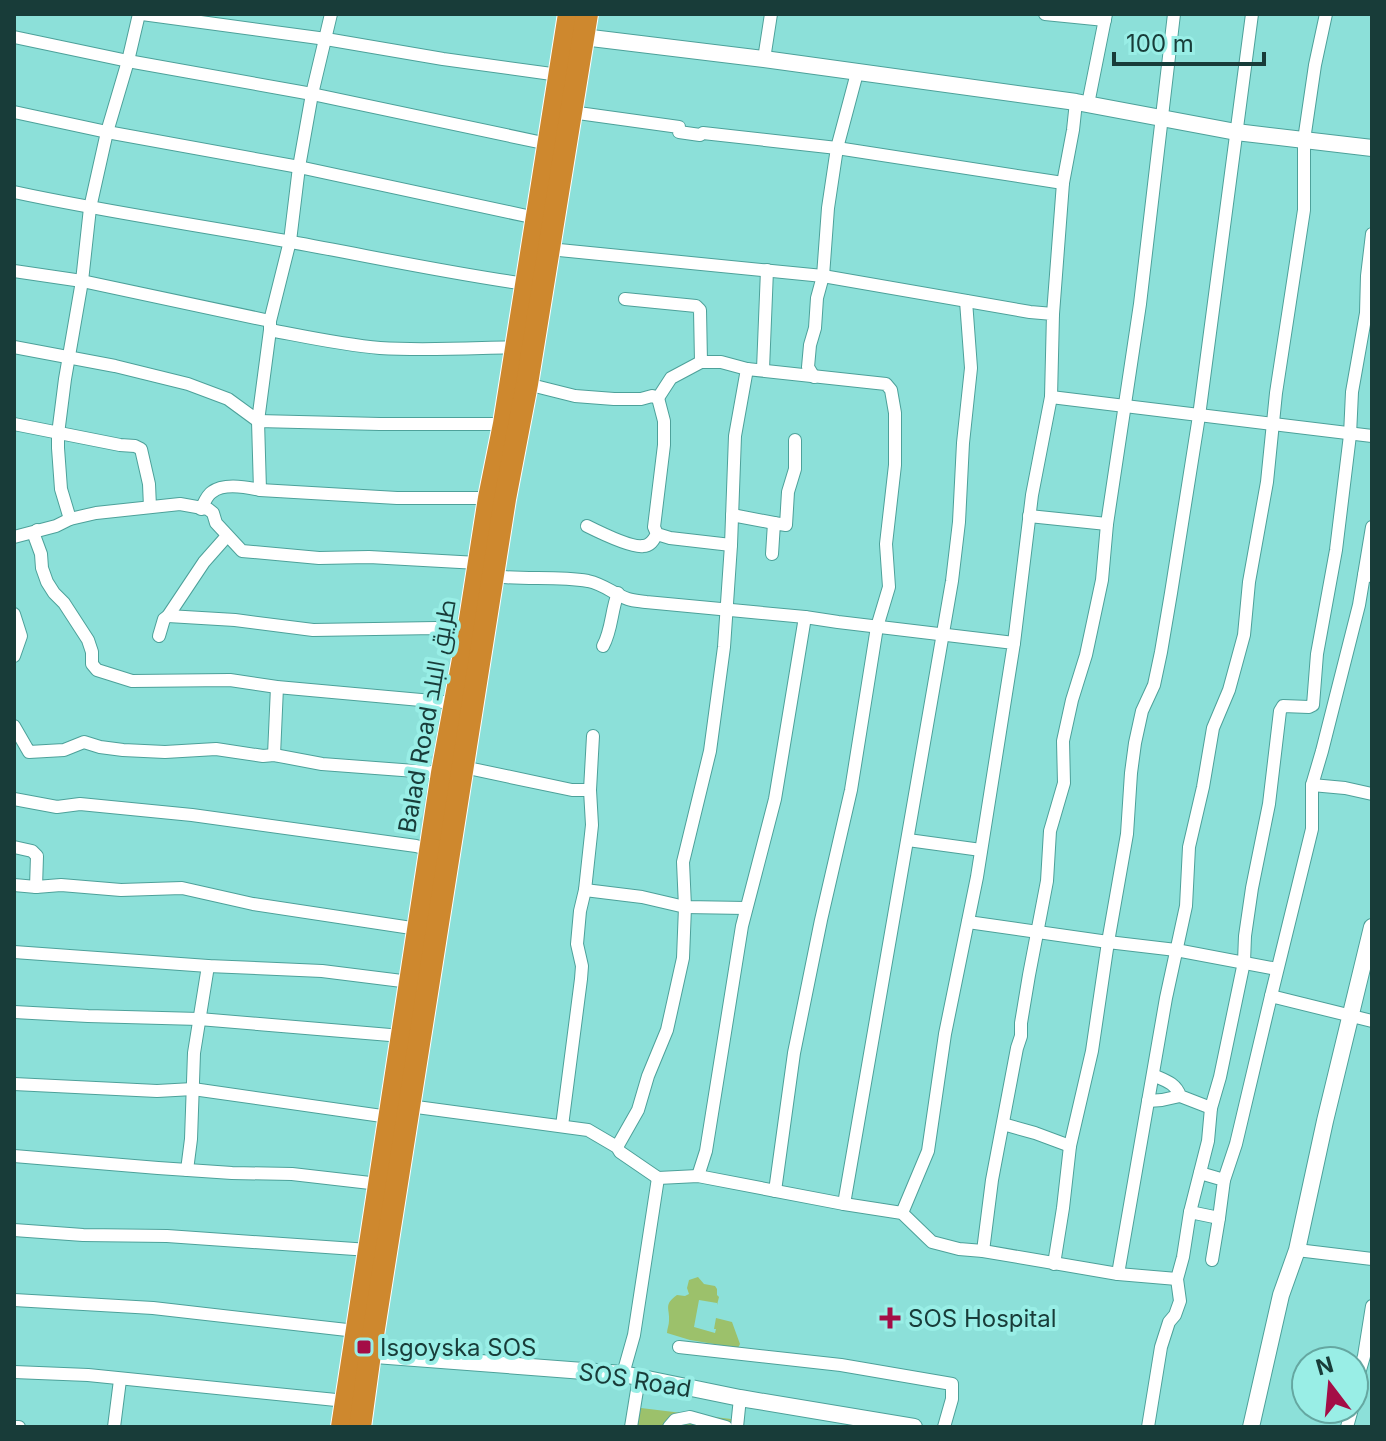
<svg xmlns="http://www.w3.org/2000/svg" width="1386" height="1441" font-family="Inter,Cairo,sans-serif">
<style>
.green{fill:#9cc16b}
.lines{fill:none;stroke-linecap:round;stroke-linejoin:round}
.street-casing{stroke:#4da19a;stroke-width:14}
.secondary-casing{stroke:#4da19a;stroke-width:18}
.highway-casing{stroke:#fff;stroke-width:24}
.street{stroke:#fff;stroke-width:12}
.secondary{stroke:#fff;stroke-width:16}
.highway{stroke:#ce882e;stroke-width:22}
.poi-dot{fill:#a40d46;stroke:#99eee6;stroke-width:3}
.labels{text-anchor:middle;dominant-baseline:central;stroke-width:8;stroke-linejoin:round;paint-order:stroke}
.street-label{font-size:24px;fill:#183c39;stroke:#99eee6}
.poi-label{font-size:24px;fill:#183c39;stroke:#99eee6;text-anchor:start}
</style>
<rect width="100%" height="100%" fill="#8ce0d9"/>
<g class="green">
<path d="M698,1277L704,1284L715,1286L717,1289V1295L719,1297L717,1305V1303L699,1300L694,1327L715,1333L716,1329H714L716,1318L732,1322L740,1344L738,1348L690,1340L667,1333C667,1329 669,1325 669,1321C670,1308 663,1305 677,1295L685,1296L689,1294L687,1288L689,1280Z"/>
<path d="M641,1408L731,1419L732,1423H727L686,1414L669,1417C682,1424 704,1424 720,1427H637Z"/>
</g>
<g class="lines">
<g class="street-casing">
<g id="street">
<path d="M142,14L326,39L443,59L559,75"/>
<path d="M1045,14L1105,20"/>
<path d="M14,37L128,61L312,94L548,144"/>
<path d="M764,59L771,14"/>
<path d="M1088,104L1106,14"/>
<path d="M14,112L107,132L299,167L536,218"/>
<path d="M571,112L679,127V132L700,135L703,133L837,148L1063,183"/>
<path d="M14,192C106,212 199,225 291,242C369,256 447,273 526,284"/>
<path d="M549,249L823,276L1030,312L1053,314L1051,397L1032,495L1014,643"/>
<path d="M14,271L82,281L270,321"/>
<path d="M625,299L696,306L700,310L701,362"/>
<path d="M1053,314L1063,183L1073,130L1076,102"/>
<path d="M270,330C307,337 343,345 380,348C425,351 471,348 516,347"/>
<path d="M14,347L115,366L188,384L228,399L258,421L270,330V321L290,241L299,167L312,94L331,14"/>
<path d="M763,369L767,270"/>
<path d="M814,377L808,367L810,345L815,328L817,298L823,276L828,208L837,148L857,73"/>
<path d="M527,384L575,396L614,399H641L652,396L658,398L671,378L701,362H721L747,369L886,384L891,390L895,413V465L886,544L889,587L877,627L851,790L821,920L794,1053L775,1191"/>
<path d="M1051,397L1372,436"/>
<path d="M658,398L664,421V445L654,527L657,534L670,538L731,545"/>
<path d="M14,424L120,445L135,446L141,449L149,484L150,507"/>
<path d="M260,490L258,421L380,424H504"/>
<path d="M201,509C204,503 207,495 212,492C223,483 247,487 260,490L397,498H489"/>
<path d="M732,515L774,523"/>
<path d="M1029,516L1107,524"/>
<path d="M70,519L61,489L58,448V434L65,379L82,281L90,208L107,132L128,61L139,14"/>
<path d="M587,526C599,532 631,548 643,546C651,546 654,539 657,534"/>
<path d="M37,530L34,535L41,554L42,568L47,582L54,593L64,603L88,640L92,652V664L97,670L132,681L230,680L277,687L454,703"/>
<path d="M14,537L56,526L70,519L96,513L180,504L208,509L213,513L216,523L242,551L319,558L369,557L478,563"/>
<path d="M772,554L774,523L786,525L788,492L795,469V440"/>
<path d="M1364,575L1359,605L1322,751L1312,785V829L1271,996L1372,1021"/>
<path d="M493,576C525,580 556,576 588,581C606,585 613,594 628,599C634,601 640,601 646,602L805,617L838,622L1014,643L977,877L945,1034L928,1151L902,1213"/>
<path d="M1372,576L1364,575L1372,527"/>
<path d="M14,614L21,636L14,656"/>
<path d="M168,616L235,620L313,630L436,628L468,632"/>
<path d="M159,636L164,619L168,616L204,562L227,536"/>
<path d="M603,646C612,630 611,611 618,593"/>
<path d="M14,726L29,752L64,750L84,742L100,747L123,750L165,752L216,749L263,756L274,755L322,764L442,773"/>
<path d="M274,755L277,687"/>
<path d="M463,767L572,790H590"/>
<path d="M1312,785L1345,788L1372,794"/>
<path d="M14,799L57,807L80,804L192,815L416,846L430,850"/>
<path d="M908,840L981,850"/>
<path d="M14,847L32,851L37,856L36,887"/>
<path d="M14,885L36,887L61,885L121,890L182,888L253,904L418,929"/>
<path d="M585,890L642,897L685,907L683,958L667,1030L648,1076L638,1110L617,1147"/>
<path d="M746,908L685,907L683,862L710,751L724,647L731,545L735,436L747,369"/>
<path d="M968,922L1108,942L1127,834L1131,773L1135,743L1142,711L1154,685L1161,652L1171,593L1199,416L1252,14"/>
<path d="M14,952L208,966L322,971L410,982"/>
<path d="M14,1012L88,1016L199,1019L402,1036"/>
<path d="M1153,1075C1164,1080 1176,1083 1180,1096L1211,1108"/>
<path d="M14,1084L157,1091L193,1089L389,1117"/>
<path d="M1148,1101L1162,1100L1180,1096"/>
<path d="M409,1106L588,1130L617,1147L620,1152L658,1178L698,1176L844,1204L902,1213L932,1242L959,1249L983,1251L1118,1274L1177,1279"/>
<path d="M1003,1124L1035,1133L1070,1146"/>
<path d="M562,1126L581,979L582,966L577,944L580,911L585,890L592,825L590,790L593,736"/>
<path d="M14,1156L158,1168L232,1173L292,1174L379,1184"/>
<path d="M187,1170L191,1139L194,1053L208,966"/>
<path d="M698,1176L706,1151L742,926L775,799L805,617"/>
<path d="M1224,1180L1236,1144L1271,996"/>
<path d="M844,1204L952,581L959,522L963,443L971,368L966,301"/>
<path d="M1190,1212L1219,1218L1224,1180L1200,1173"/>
<path d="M14,1230L83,1235L167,1236L369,1250"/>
<path d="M1297,1250L1372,1259"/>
<path d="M983,1251L992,1180L1017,1048L1021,1036V1023L1029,975L1047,881L1050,831L1064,783L1063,741L1072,700L1086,655L1102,580L1107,524L1140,304L1174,14"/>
<path d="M1212,1260L1219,1218"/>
<path d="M1054,1264L1063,1208L1070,1146L1092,1051L1108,942L1176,950L1277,969"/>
<path d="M1118,1274L1166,998L1186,906L1189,847L1203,787L1213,728L1229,690L1244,635L1249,582L1267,482L1276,393L1304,210V140L1315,65L1326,14"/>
<path d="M14,1300L153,1308L356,1331"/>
<path d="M679,1347L841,1365L952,1384V1399L944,1427"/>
<path d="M14,1372L88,1375L346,1401"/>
<path d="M623,1374L634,1335L658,1178"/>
<path d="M1354,1391L1364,1356L1372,1306"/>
<path d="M14,1427H19"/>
<path d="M114,1427L120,1380"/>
<path d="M631,1427L639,1378"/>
<path d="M669,1427L675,1420L690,1417L726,1427"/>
<path d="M737,1427L740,1398"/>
<path d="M1148,1427L1161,1347L1169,1322L1175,1315L1180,1301L1177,1279L1183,1257L1190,1212L1208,1141L1211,1108L1220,1077L1244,962L1245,936L1252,888L1269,804L1280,711L1283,706L1309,707L1313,705L1317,654L1336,550L1350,435L1352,392L1366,313L1367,276L1372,234"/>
<path d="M1347,1427L1352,1409"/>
</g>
</g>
<g class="secondary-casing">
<g id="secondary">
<path d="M583,37L764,59L1076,102L1236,132L1372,148"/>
<path d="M362,1354L623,1374L740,1398L914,1427"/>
<path d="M1251,1427L1281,1295L1297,1250L1325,1121L1372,927"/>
</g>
</g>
<g class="highway-casing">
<g id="highway">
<path d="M342,1427L442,773L468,632L489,498L504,424L569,14"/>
<path d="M360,1427L370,1354L505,499L527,384L587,14"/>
</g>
</g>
<use href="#street" class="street"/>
<use href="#secondary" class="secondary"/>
<use href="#highway" class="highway"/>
</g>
<g class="poi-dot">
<path d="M886 1306h8v8h8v8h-8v8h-8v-8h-8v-8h8z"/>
<rect x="356" y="1339" width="16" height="16" rx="4"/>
</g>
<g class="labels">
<g class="street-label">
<text transform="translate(427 716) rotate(-80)">Balad Road طريق البلد</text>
<text transform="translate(635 1380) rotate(9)">SOS Road</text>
</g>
<g class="poi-label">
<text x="908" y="1318">SOS Hospital</text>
<text x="380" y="1347">Isgoyska SOS</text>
</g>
</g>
<rect width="1386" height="1441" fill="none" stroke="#183c39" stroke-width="32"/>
<g transform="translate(1330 1385) rotate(344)"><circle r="38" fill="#99eee6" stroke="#65a7a1" stroke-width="2"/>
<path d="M0-6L14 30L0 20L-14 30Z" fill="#a40d46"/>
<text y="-12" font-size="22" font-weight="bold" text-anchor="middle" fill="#183c39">N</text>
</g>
<path d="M1114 52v12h150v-12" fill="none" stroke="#183c39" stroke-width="4"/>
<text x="1126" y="52" font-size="24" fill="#183c39" stroke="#99eee6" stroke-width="6" paint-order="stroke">100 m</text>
</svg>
